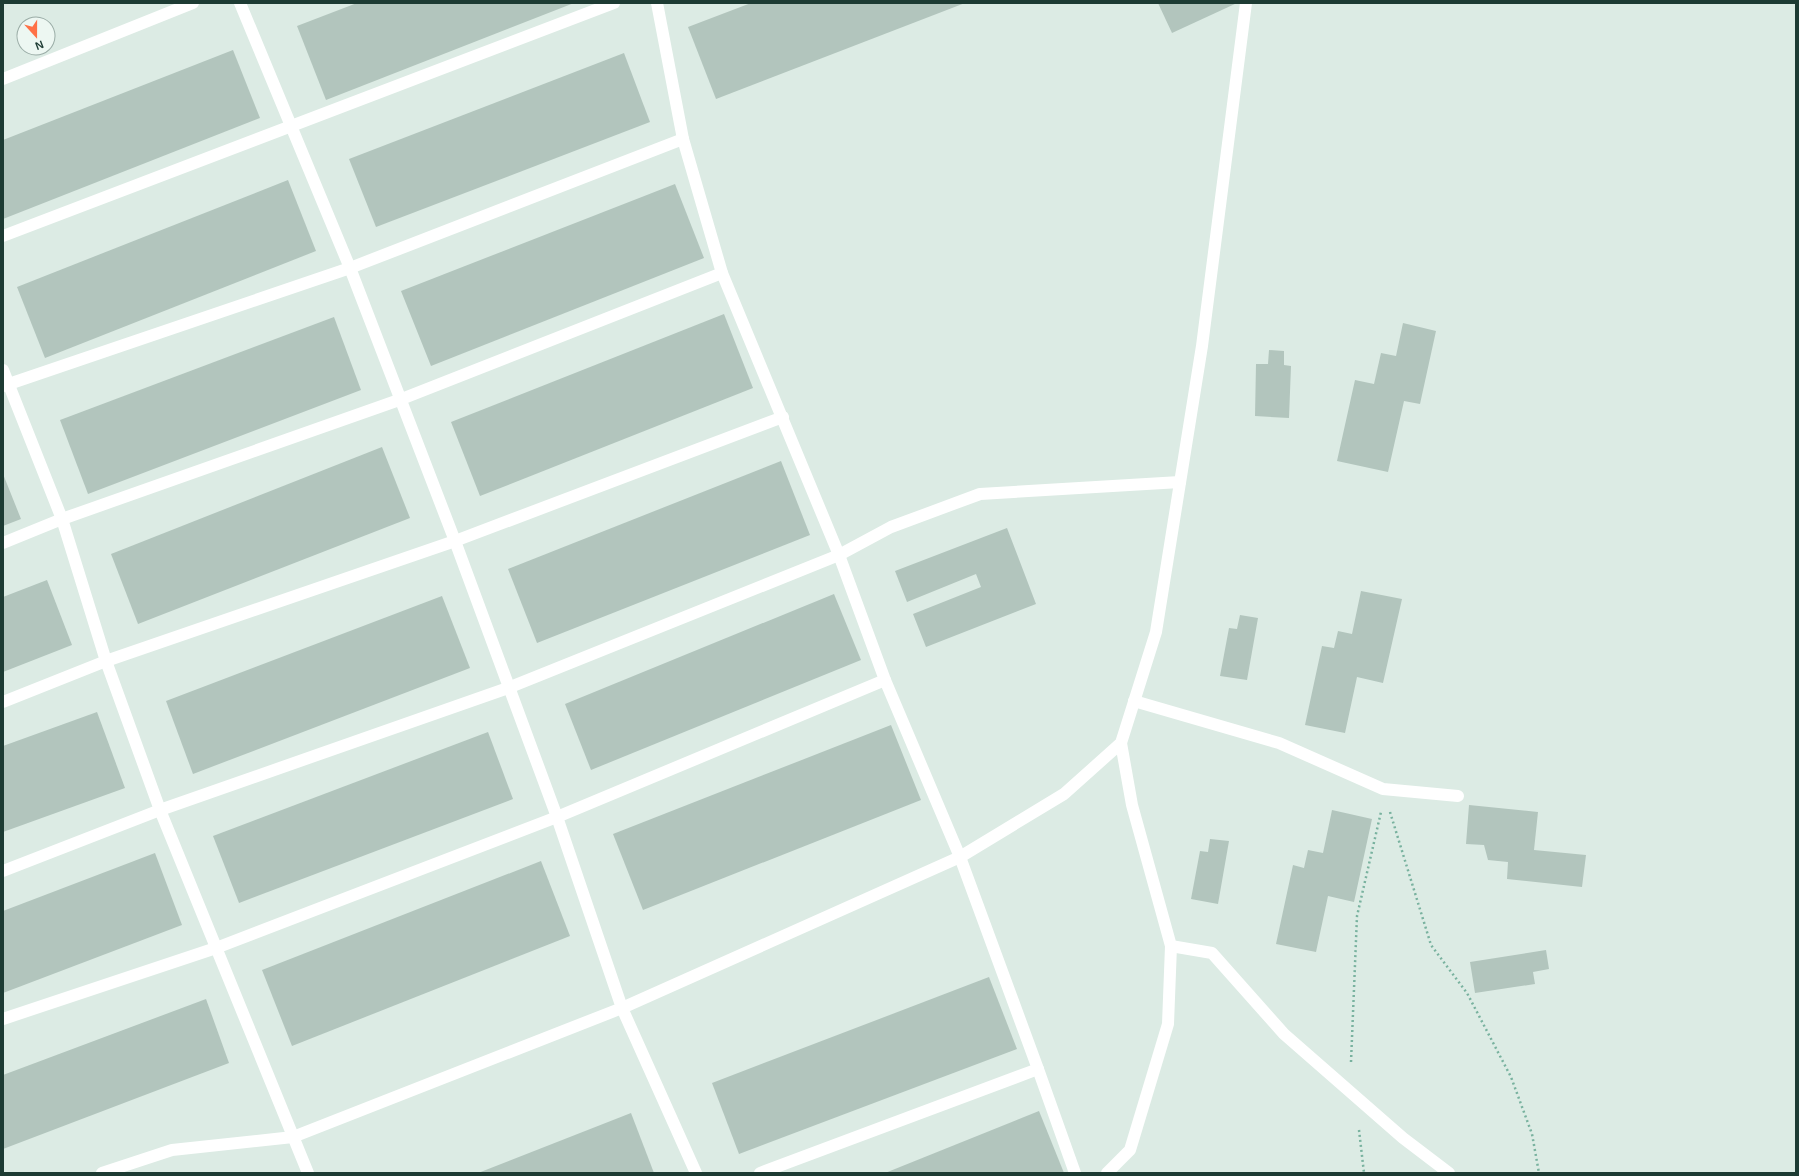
<svg xmlns="http://www.w3.org/2000/svg" width="1799" height="1176" font-family="Helvetica,sans-serif">
<style>
.building{fill:#b2c5bd}
.lines{fill:none;stroke-linecap:round;stroke-linejoin:round}
.path{stroke:#79b29f;stroke-width:2.5;stroke-dasharray:2 3;stroke-linecap:butt}
.minor{stroke:#fff;stroke-width:12}
</style>
<rect width="100%" height="100%" fill="#dcebe4"/>
<g class="building">
<path d="M357,3H574L326,100L297,26Z"/>
<path d="M751,3H965L716,99L688,27Z"/>
<path d="M1158,3H1237L1172,33Z"/>
<path d="M233,50L260,118L3,219V140Z"/>
<path d="M624,53L650,122L376,227L349,159Z"/>
<path d="M288,180L316,251L45,358L17,287Z"/>
<path d="M675,184L704,258L431,366L401,291Z"/>
<path d="M724,314L753,388L480,496L451,422Z"/>
<path d="M334,317L361,390L88,494L60,420Z"/>
<path d="M1403,323L1436,331L1420,404L1404,401L1388,472L1337,461L1355,380L1374,384L1381,353L1396,356Z"/>
<path d="M1269,350L1284,351V365L1291,366L1289,418L1255,416L1256,364H1268Z"/>
<path d="M382,447L410,518L138,624L111,554Z"/>
<path d="M781,461L810,535L537,643L508,569Z"/>
<path d="M3,474L21,519L3,526Z"/>
<path d="M1007,528L1036,604L926,647L913,614L981,587L976,574L907,602L895,571Z"/>
<path d="M47,580L72,645L3,672V597Z"/>
<path d="M1361,591L1402,599L1383,683L1357,677L1345,733L1305,725L1322,646L1334,648L1338,631L1352,634Z"/>
<path d="M834,594L861,660L591,770L565,704Z"/>
<path d="M442,596L470,668L193,774L166,701Z"/>
<path d="M1240,615L1258,618L1247,680L1220,676L1229,628L1237,629Z"/>
<path d="M97,712L125,788L3,832V746Z"/>
<path d="M891,725L921,800L643,910L613,834Z"/>
<path d="M488,732L513,799L239,903L213,836Z"/>
<path d="M1469,805L1538,812L1534,850L1586,855L1582,887L1507,879L1508,862L1488,860L1484,845L1466,844Z"/>
<path d="M1332,810L1372,819L1354,902L1328,896L1316,952L1276,944L1293,865L1304,868L1308,850L1323,853Z"/>
<path d="M1210,839L1229,841L1218,904L1191,899L1200,851L1208,852Z"/>
<path d="M155,853L182,925L3,993V911Z"/>
<path d="M541,861L570,936L292,1046L262,970Z"/>
<path d="M1546,950L1549,969L1533,972L1535,984L1475,993L1470,962Z"/>
<path d="M989,977L1017,1049L739,1154L712,1083Z"/>
<path d="M206,999L229,1063L3,1149V1075Z"/>
<path d="M1039,1111L1064,1173H885Z"/>
<path d="M631,1113L654,1173H478Z"/>
</g>
<g class="lines">
<g class="path">
<path d="M1390,812L1431,945L1467,993L1511,1077L1532,1134L1539,1173"/>
<path d="M1351,1062L1357,916L1381,812"/>
<path d="M1359,1130L1364,1173"/>
</g>
<g class="minor">
<path d="M657,3L683,139L722,273L839,555L885,680L960,857L1038,1069L1075,1173"/>
<path d="M3,79L193,3"/>
<path d="M3,236L614,3"/>
<path d="M3,370L62,519L106,661L160,810L308,1173"/>
<path d="M3,386L350,268L683,139"/>
<path d="M3,543L62,519L399,400L722,273"/>
<path d="M1134,701L1279,743L1383,789L1458,796"/>
<path d="M3,702L106,661L455,541L783,417"/>
<path d="M1121,743L1132,805L1171,946L1212,953L1284,1034L1403,1138L1449,1173"/>
<path d="M3,871L160,810L508,688L839,555L891,527L980,494L1180,482"/>
<path d="M3,1019L216,948L557,817L885,680"/>
<path d="M102,1173L172,1150L293,1137L622,1008L557,817L455,541L350,268L240,3"/>
<path d="M696,1173L622,1008L960,857L1064,794L1121,743L1156,632L1202,346L1246,3"/>
<path d="M760,1173L1038,1069"/>
<path d="M1107,1173L1130,1150L1168,1024L1171,946"/>
</g>
</g>
<rect width="1799" height="1176" fill="none" stroke="#1d3b33" stroke-width="8"/>
<g transform="translate(36 36) rotate(159)"><circle r="19" fill="#edf7f2" stroke="#9aaca6"/>
<path d="M0-3L7 15L0 10L-7 15Z" fill="#ff7146"/>
<text y="-6" font-size="11" font-weight="bold" text-anchor="middle" fill="#1d3b33">N</text>
</g>
</svg>
